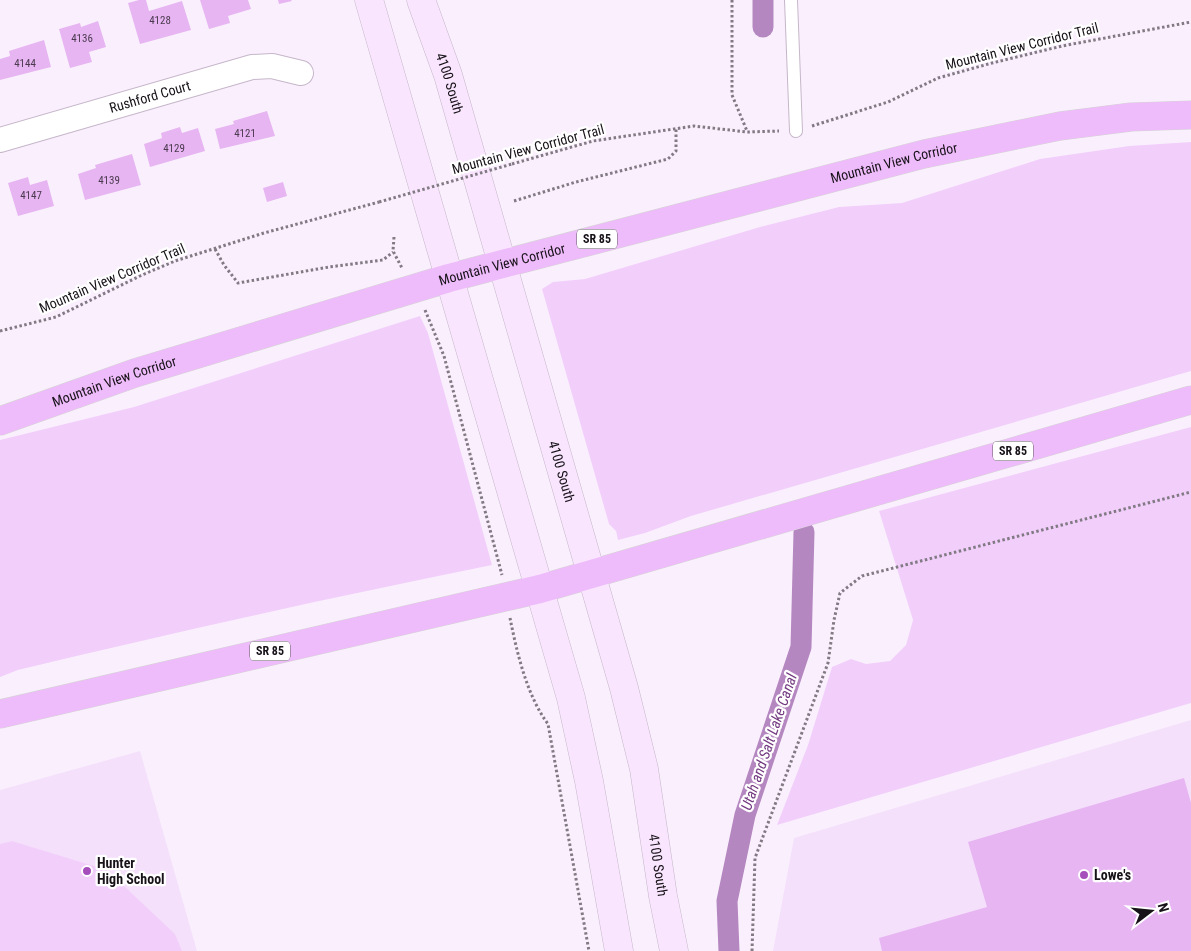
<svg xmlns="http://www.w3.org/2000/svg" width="1191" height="951" font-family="'Roboto Condensed',sans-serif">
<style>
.built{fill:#f5e0fb}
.green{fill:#f2cffb}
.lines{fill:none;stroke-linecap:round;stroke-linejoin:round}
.canal{stroke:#b587c1;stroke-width:21}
.building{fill:#e6b5f2}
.service-casing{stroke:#c6b6ca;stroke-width:14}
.minor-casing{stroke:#c6b6ca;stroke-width:26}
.secondary-casing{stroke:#c6b6ca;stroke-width:29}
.trunk-casing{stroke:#d5d4d5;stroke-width:29}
.path{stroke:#817983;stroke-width:3;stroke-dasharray:2.5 2.5;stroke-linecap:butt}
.service{stroke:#fff;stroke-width:12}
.minor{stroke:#fff;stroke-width:24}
.secondary{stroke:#f9e6fe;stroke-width:28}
.trunk{stroke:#efbcfb;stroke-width:28}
.path-bridge{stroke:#817983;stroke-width:3;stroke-dasharray:2.5 2.5;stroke-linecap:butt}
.poi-dot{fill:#a64ebb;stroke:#fff;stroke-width:2}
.labels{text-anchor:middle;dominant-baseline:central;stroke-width:4.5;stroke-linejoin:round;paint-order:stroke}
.number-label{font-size:11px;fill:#4b3a4e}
.shield{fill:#fff;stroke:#5d585d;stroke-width:1}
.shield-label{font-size:12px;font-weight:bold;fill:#171118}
.street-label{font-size:14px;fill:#171118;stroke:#fff}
.poi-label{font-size:14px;font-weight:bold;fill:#171118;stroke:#fff;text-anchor:start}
.water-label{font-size:15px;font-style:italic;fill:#723880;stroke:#fff}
</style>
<rect width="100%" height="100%" fill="#faf0fd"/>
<g class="built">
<path d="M1191,720V951H773L794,838Z"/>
<path d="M140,751L197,951H0V790Z"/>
</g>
<g class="green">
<path d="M1191,142V371L691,516L645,533L618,540L616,531L609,524L542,289L553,282L585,279L760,227L839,207L902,203L1040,159L1129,146Z"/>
<path d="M420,316L428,333L492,565C333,597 176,632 18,670L0,677V440L134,407Z"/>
<path d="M1191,427V703L777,825L808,745L832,667L851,659L866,664L890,661L906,645L913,620L879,511Z"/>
<path d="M12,841L107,870L175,934L182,951H0V844Z"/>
</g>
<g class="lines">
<g class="canal">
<path d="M763,0V27"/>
<path d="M729,951L727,901L745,815L801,647L804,532"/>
</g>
</g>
<g class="building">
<path d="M139,0H146L149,11L182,1L191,30L140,44L128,3Z"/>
<path d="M200,0H248L251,9L228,16L230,23L209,29Z"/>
<path d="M278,0H291L292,1L279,4Z"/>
<path d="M98,21L106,47L89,52L92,62L70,68L59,29L80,23L81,27Z"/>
<path d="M44,40L51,67L0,80V59L10,56L9,51Z"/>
<path d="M267,111L275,136L220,149L215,129L234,124L233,121Z"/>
<path d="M180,127L182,133L198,128L205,151L150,167L144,144L162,138L161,133Z"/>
<path d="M132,154L141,185L85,200L78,174L96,168L95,165Z"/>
<path d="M28,177L30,185L47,180L54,206L18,216L8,183Z"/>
<path d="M283,182L287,196L267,202L263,188Z"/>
<path d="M1184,778L1191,803V951H882L879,938L987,907L968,842Z"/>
</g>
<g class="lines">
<g class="service-casing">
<path id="service" d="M791,0L796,131"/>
</g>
<g class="minor-casing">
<g id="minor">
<path id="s1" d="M0,140L252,67L272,66L301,73"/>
</g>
</g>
<g class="secondary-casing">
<g id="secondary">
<path d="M369,0L571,698L589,781L619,951"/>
<path id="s2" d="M421,0L448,75L624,688L644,769L663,896L674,951"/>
</g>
</g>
<g class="trunk-casing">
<g id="trunk">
<path id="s3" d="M0,421L135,373L449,278L924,154L1060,126L1131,117L1191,115"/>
<path d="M0,714L540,589L1191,400"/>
</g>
</g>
<g class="path">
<path d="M732,0V95L747,131"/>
<path d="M812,126L888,102L938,78L992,63L1062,46L1191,22"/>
<path d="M512,164L593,141L694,126L747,132L779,131"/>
<path d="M514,201L576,182L668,159L676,151V129"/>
<path d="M394,237L393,251L402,268"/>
<path d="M215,249L224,265L238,283L329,267L383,260L393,252"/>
<path d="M425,310L444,356L502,575"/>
<path d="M0,331L56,317L142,275L175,261L264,233L379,202"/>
<path d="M510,618C517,653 527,696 548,724L589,951"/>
<path d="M752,951L755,858L828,663L834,620L840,593L862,576L1191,492"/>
</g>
<use href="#service" class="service"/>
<use href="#minor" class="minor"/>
<use href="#secondary" class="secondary"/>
<use href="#trunk" class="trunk"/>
<path class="path-bridge" d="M379,202L512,164"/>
</g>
<g class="poi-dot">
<circle cx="87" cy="871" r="5"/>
<circle cx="1084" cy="875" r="5"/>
</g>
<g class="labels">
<g class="number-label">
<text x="160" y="20">4128</text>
<text x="82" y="38">4136</text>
<text x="25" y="63">4144</text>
<text x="245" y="133">4121</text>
<text x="174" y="148">4129</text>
<text x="109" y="180">4139</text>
<text x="31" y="195">4147</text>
</g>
<g class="shield">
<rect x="577" y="229.5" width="40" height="19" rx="4"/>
<rect x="993" y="441.5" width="40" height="19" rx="4"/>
<rect x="250" y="641.5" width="40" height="19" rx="4"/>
</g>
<g class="shield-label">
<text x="597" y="239">SR 85</text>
<text x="1013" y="451">SR 85</text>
<text x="270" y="651">SR 85</text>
</g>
<g class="street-label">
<text transform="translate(1022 46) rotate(-14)">Mountain View Corridor Trail</text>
<text stroke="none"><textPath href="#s2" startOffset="88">4100 South</textPath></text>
<text stroke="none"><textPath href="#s1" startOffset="156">Rushford Court</textPath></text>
<text transform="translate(528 149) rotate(-15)">Mountain View Corridor Trail</text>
<text stroke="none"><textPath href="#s3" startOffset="931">Mountain View Corridor</textPath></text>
<text stroke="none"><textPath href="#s3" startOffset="526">Mountain View Corridor</textPath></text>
<text transform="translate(112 278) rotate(-23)">Mountain View Corridor Trail</text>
<text stroke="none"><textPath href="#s3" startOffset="121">Mountain View Corridor</textPath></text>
<text stroke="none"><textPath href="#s2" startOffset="492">4100 South</textPath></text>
<text stroke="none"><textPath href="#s2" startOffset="898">4100 South</textPath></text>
</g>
<g class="poi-label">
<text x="97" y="863">Hunter<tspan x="97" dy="16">High School</tspan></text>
<text x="1094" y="875">Lowe's</text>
</g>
<g class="water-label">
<text transform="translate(769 742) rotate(-71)">Utah and Salt Lake Canal</text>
</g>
</g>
<g transform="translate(1151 911) rotate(74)" stroke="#ffffff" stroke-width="4" paint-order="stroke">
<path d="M0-4L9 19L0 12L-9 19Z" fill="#171118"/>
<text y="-8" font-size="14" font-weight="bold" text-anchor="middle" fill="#171118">N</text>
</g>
</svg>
